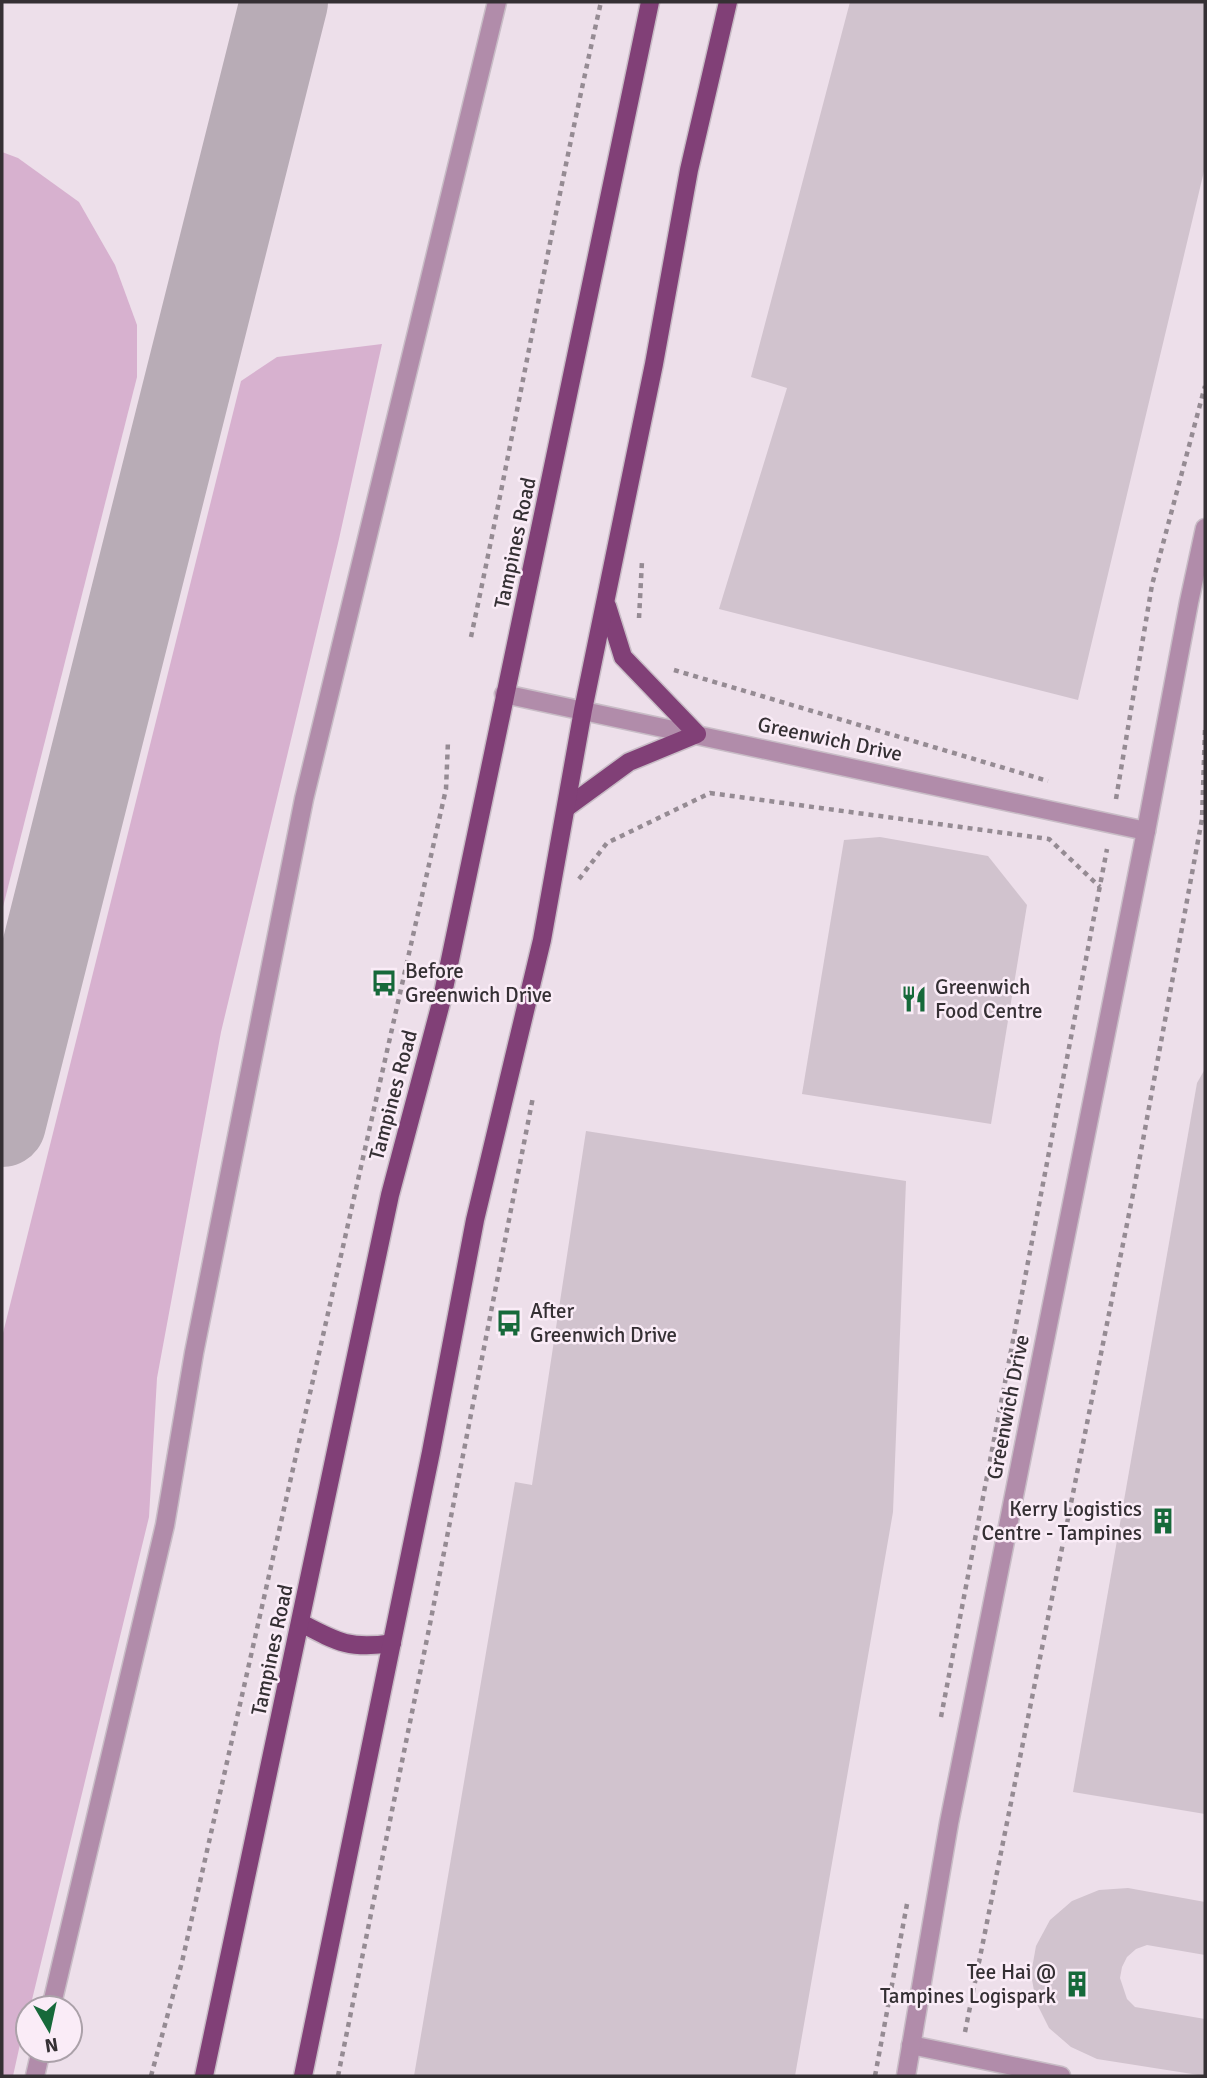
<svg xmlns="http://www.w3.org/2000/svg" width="1207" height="2078" font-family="Signika,sans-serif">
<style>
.green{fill:#d7b1cf}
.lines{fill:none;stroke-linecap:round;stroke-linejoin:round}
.taxiway{stroke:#b8acb6;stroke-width:88}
.building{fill:#d1c3ce}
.service-casing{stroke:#c8bcc6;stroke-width:21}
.primary-casing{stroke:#c8bcc6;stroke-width:21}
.path{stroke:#958b93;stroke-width:4.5;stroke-dasharray:5 5;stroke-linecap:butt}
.service{stroke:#b18caa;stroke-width:18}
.primary{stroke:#814077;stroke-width:18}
.labels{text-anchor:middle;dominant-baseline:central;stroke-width:5;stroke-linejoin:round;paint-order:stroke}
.street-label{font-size:21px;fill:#353034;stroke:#faecf7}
.poi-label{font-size:21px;fill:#353034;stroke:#faecf7;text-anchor:start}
</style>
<rect width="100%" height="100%" fill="#eddfea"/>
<g class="green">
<path d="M2,152L18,158L79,202L115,265L137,325V377L2,911Z"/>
<path d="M382,344L339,539L221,1032L157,1378L149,1517L30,2008H28L13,2076H2V1337L241,381L277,357Z"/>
</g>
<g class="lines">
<path class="taxiway" d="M2,1123L284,2"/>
</g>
<g class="building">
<path d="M850,2H1205V167L1078,700L719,609L787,388L751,377Z"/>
<path d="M880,837L988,856L1027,905L991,1124L802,1094L844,840Z"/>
<path d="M1205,1069V1814L1073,1792L1197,1083Z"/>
<path d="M586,1131L906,1181L893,1512L795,2076H414L515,1482L532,1485Z"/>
<path d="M1128,1888L1205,1902V1955L1147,1945L1136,1949L1127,1957L1122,1967L1120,1978L1127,1999L1135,2007L1205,2019V2076L1097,2059L1071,2047L1049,2028L1036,2002L1031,1974L1036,1946L1050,1920L1072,1901L1099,1890Z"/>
</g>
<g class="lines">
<g class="service-casing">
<g id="service">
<path d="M504,694L1146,831"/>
<path d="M51,2008L165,1525L194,1353L304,799L497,2"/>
<path d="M911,2045L1061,2076"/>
<path d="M35,2076L41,2050"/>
<path d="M906,2076L949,1823L1146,831L1189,602L1205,528"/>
</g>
</g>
<g class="primary-casing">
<g id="primary">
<path d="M566,808L629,762L697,734L623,657L607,606"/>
<path d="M301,1623C337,1642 351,1650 392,1643"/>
<path d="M204,2076L390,1195L441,1003L650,2"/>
<path d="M303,2076L431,1452L475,1220L542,940L583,710L654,364L689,170L728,2"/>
</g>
</g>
<g class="path">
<path d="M639,618L642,561"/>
<path d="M471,637C516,426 553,213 601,2"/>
<path d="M674,670L1048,781"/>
<path d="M1116,799L1152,585L1205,386"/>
<path d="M579,879L607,843L710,793L1049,839L1100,887"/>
<path d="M941,1717L1107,849"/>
<path d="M965,2032L1134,1189L1202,819L1205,729"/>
<path d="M151,2076L182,1962L446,789L448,741"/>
<path d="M338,2076L430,1624L533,1097"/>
<path d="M875,2076L907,1904"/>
</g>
<use href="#service" class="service"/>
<use href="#primary" class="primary"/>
</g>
<defs>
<g id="bus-bare" transform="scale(2.1)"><path d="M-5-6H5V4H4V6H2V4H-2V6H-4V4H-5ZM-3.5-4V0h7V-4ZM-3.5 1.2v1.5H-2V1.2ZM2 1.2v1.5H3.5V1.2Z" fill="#16693a" stroke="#faecf7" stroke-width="2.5" paint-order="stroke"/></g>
<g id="restaurant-bare" transform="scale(2.1)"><path d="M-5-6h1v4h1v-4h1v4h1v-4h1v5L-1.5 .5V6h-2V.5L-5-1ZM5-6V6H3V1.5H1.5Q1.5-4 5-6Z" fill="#16693a" stroke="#faecf7" stroke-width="2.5" paint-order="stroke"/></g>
<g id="building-bare" transform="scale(2.1)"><path d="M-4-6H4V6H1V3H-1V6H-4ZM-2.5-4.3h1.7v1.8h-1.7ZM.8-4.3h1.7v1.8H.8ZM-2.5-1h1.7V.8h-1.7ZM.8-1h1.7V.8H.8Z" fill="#16693a" stroke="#faecf7" stroke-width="2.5" paint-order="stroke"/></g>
</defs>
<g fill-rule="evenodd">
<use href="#bus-bare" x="384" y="983"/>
<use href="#restaurant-bare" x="914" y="999"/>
<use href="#bus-bare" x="509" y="1323"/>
<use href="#building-bare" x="1163" y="1521"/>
<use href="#building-bare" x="1077" y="1984"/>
</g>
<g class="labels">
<g class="street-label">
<text transform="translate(515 543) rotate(-78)">Tampines Road</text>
<text transform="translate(830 739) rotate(12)">Greenwich Drive</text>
<text transform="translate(393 1095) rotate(-75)">Tampines Road</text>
<text transform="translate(1008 1407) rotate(-79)">Greenwich Drive</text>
<text transform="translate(272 1650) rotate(-78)">Tampines Road</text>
</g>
<g class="poi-label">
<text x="405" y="971">Before<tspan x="405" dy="24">Greenwich Drive</tspan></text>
<text x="935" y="987">Greenwich<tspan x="935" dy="24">Food Centre</tspan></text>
<text x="530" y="1311">After<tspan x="530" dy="24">Greenwich Drive</tspan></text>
<text x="1142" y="1509" text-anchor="end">Kerry Logistics<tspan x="1142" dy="24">Centre - Tampines</tspan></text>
<text x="1056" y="1972" text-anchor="end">Tee Hai @<tspan x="1056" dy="24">Tampines Logispark</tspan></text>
</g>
</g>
<rect width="1207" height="2078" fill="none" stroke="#353034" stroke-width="7"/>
<g transform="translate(49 2029) rotate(171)"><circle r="33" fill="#faecf7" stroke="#aba1a9" stroke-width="2"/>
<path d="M0-5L12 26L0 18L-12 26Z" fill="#16693a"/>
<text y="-10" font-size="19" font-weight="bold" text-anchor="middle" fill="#353034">N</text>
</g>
</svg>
